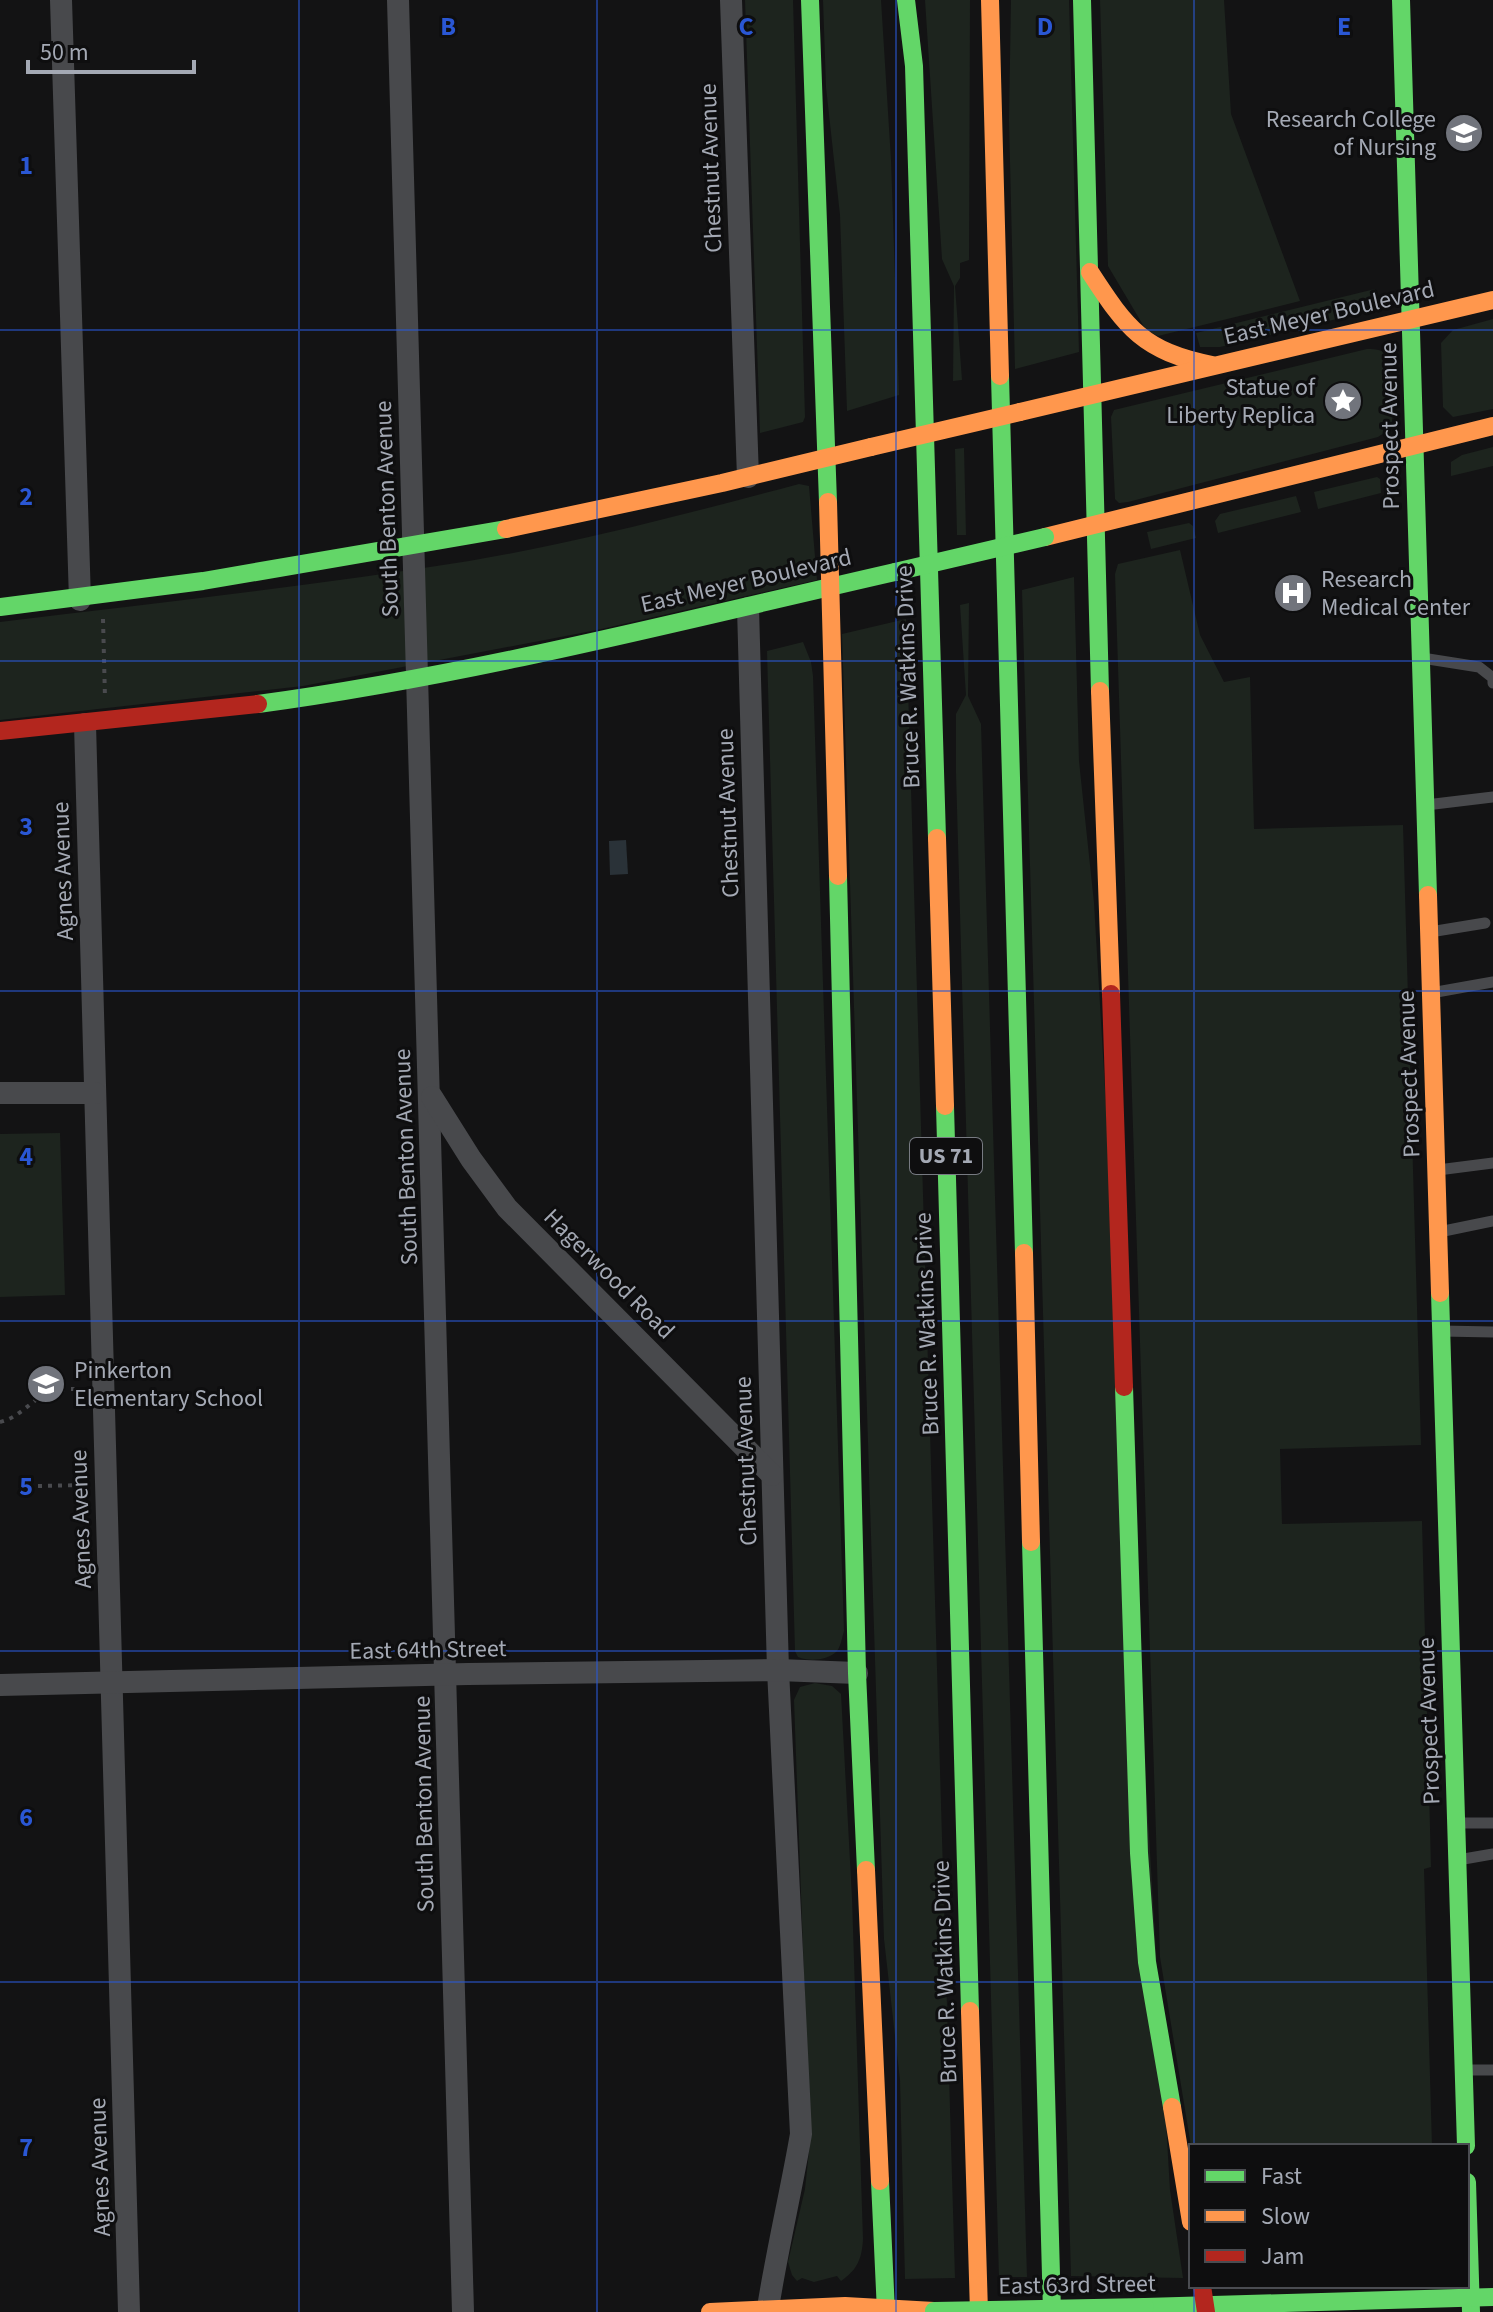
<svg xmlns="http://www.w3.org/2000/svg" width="1493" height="2312" font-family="'Source Sans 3',sans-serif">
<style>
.green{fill:#1d241e}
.water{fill:#2a3238}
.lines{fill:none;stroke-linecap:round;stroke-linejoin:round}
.path{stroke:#494a4e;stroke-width:4;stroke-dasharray:4 6;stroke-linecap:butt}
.lane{stroke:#48494c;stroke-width:11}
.street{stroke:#48494c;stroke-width:22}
.fast{stroke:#63d668;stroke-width:18}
.slow{stroke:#ff974d;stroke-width:18}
.jam{stroke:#b3261e;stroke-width:18}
.fast-bridge{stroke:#63d668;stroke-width:18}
.slow-bridge{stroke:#ff974d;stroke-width:18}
.grid{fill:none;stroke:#2a57d4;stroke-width:2;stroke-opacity:0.55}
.labels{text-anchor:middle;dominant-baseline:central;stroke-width:6;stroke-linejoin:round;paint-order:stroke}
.shield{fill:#0e0e0f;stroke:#777a82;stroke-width:2}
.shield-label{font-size:22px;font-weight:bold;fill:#a4a9b4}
.poi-label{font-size:24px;fill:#a4a9b4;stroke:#0e0e0f;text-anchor:end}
.street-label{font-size:24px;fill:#a4a9b4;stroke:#0e0e0f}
.grid-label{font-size:26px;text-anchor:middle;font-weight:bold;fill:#2a57d4;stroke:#0e0e0f;stroke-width:6;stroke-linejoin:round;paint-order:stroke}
</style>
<rect width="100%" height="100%" fill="#131314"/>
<g class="green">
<path d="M745,0H793L805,417L803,422L760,433Z"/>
<path d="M823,0H881L891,160L899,395L847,411L840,215L826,87Z"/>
<path d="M925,0H970L969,260L960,263V278L955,286L962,380L953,381L954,286L942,259Z"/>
<path d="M1011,0H1069L1079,352L1015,369L1009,120Z"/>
<path d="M1100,0H1224L1231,114L1300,301L1158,336L1146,330L1108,266Z"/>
<path d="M1375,289L1376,307L1370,311L1220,347H1200L1196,333Z"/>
<path d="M1493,319V409L1453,417L1443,407L1441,343L1453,330Z"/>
<path d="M1367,349C1376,349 1386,350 1390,358C1395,367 1395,414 1391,424C1389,430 1384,433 1378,437L1128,502L1119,503L1115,499L1111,417L1114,410Z"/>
<path d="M1493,447V466L1451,476V462L1462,455Z"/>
<path d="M964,448L966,535H957L955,449Z"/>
<path d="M1377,477L1380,479L1381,493L1318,509L1314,492Z"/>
<path d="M799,484L809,486L817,580L597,630L303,686L0,720V622C156,603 313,586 469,561C580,542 690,513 799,484Z"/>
<path d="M1296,496L1301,512L1218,533L1215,521L1220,514Z"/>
<path d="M1189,523L1193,526L1196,538L1151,549L1147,532Z"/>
<path d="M1180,550L1200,635L1224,682L1250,677L1254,829L1403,825L1421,1445L1280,1449L1282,1524L1422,1521L1431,1867L1424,1869L1432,2146H1191L1160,1957L1115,574L1118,564Z"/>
<path d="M1074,577L1079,761L1094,903L1170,2190L1183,2278L1071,2276L1022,590Z"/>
<path d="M969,603L968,696L981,724L1027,2277H999L956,773V714L966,695L960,605Z"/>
<path d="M906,619L955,2278L905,2279L900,2080L884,1939L842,634Z"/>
<path d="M803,642L811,662L813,676L844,1631C842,1637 841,1646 837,1651C829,1660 809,1662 798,1657L795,1651L767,651Z"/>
<path d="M60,1133L65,1295L0,1297V1134Z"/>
<path d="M815,1683L832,1686L841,1694L852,1898L863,2239C862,2259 857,2270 841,2281L837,2276L814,2282L802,2278L797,2281L792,2275L788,2262L805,2189L810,2142L794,1700L800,1687Z"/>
</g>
<path class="water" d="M626,840L628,874L610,875L609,841Z"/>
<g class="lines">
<g class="path">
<path d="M103,619L105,698"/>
<path d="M0,1422C18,1418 29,1403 45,1394C56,1388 71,1389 84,1389"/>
<path d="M38,1486L86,1485"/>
</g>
<g class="lane">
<path d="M1422,658L1479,667L1493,678V683"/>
<path d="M1426,805L1493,797"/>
<path d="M1430,932L1485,923"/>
<path d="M1431,993L1493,982"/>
<path d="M1438,1170L1493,1163"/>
<path d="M1439,1232L1493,1221"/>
<path d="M1442,1331L1493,1332"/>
<path d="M1458,1823H1493"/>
<path d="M1458,1860L1493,1854"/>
<path d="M1464,2070H1493"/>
</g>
<g class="street">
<path d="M61,0L80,600"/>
<path d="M398,0L463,2312"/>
<path d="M731,0L748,477"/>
<path d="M748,608L778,1670L801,2134C791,2192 777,2250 768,2308"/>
<path d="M85,724L129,2312"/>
<path d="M0,1093H95"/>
<path d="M432,1097L471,1159L507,1208L772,1475"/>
<path d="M0,1685L468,1674L778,1670L857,1673"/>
</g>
<g class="fast">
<path d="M810,0L828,502"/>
<path d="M906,0L914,66L937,838"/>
<path d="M1082,0L1100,691"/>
<path d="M1401,0L1428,895"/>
<path d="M1000,376L1024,1253"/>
<path d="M0,607L203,581L506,529"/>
<path d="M258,704C473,675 684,620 895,572"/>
<path d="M838,876L857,1673L866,1870"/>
<path d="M945,1106L970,2011"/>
<path d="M1440,1293L1466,2146"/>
<path d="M1124,1387L1139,1853L1147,1962L1172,2107"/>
<path d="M1031,1542L1052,2312"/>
<path d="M880,2181L886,2312"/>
<path d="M1467,2182L1471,2312"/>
<path d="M1145,2307L1493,2297"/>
</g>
<g class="slow">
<path d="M990,0L1000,376"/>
<path d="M1090,272C1127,329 1143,351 1212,365"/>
<path d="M1020,412L1493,300"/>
<path d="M828,502L838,876"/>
<path d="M506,529L722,483L871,447"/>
<path d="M1045,537L1493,426"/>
<path d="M1100,691L1111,994"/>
<path d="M937,838L945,1106"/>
<path d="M1428,895L1440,1293"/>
<path d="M1024,1253L1031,1542"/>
<path d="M866,1870L880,2181"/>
<path d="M970,2011L979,2312"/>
<path d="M1172,2107L1191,2222"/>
<path d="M710,2312L845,2306L934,2311"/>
</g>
<g class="jam">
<path d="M0,731L258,704"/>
<path d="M1111,994L1124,1387"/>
<path d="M1202,2286L1206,2312"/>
</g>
<g class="fast-bridge">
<path d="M895,572L1045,537"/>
<path d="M934,2311L1145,2307"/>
</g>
<path class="slow-bridge" d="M871,447L1020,412"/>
</g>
<path class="grid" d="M299,0V2312M597,0V2312M896,0V2312M1194,0V2146M0,330H1493M0,661H1493M0,991H1493M0,1321H1493M0,1651H1493M0,1982H1493M1194,2286V2312"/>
<defs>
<g id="university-disc" transform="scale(2)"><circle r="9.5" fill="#71747c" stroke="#0e0e0f"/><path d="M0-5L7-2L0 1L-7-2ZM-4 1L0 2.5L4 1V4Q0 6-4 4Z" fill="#fff"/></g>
<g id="sight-disc" transform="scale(2)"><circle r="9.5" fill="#71747c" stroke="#0e0e0f"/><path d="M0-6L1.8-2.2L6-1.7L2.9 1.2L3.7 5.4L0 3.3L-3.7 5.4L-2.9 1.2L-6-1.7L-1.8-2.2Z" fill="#fff"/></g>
<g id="hospital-disc" transform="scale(2)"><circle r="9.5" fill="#71747c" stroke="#0e0e0f"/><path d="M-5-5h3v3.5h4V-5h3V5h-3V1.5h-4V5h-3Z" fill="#fff"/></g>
<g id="school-disc" transform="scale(2)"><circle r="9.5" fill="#71747c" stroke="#0e0e0f"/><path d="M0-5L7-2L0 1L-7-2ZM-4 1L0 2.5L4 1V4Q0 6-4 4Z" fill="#fff"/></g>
</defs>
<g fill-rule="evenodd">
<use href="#university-disc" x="1464" y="133"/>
<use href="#sight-disc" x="1343" y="401"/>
<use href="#hospital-disc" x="1293" y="593"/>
<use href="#school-disc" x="46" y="1384"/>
</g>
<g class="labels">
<rect class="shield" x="910" y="1138" width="72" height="36" rx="6"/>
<g class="shield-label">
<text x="946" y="1156">US 71</text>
</g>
<g class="poi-label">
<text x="1436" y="119">Research College<tspan x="1436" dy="28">of Nursing</tspan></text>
<text x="1315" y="387">Statue of<tspan x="1315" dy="28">Liberty Replica</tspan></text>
<text x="1321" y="579" text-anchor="start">Research<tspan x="1321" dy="28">Medical Center</tspan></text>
<text x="74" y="1370" text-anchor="start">Pinkerton<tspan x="74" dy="28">Elementary School</tspan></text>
</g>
<g class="street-label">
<text transform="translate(711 168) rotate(-92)">Chestnut Avenue</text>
<text transform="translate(1329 313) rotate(-13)">East Meyer Boulevard</text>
<text transform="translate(1390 426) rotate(-91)">Prospect Avenue</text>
<text transform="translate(387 509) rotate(-92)">South Benton Avenue</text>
<text transform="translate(746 581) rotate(-13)">East Meyer Boulevard</text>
<text transform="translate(908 677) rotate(-92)">Bruce R. Watkins Drive</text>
<text transform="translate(728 813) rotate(-92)">Chestnut Avenue</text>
<text transform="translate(63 871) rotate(-92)">Agnes Avenue</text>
<text transform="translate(1409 1074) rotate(-92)">Prospect Avenue</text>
<text transform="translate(406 1157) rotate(-92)">South Benton Avenue</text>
<text transform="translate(609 1274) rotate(45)">Hagerwood Road</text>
<text transform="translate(927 1324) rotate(-92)">Bruce R. Watkins Drive</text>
<text transform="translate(746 1461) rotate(-92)">Chestnut Avenue</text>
<text transform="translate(81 1519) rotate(-92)">Agnes Avenue</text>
<text transform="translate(428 1650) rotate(-1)">East 64th Street</text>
<text transform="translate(1429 1721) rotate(-92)">Prospect Avenue</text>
<text transform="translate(424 1804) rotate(-91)">South Benton Avenue</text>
<text transform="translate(945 1972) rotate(-92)">Bruce R. Watkins Drive</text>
<text transform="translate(100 2167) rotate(-92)">Agnes Avenue</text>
<text transform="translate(1077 2285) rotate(-1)">East 63rd Street</text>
</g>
</g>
<g class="grid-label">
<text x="448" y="35">B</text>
<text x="746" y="35">C</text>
<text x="1045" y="35">D</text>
<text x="1344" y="35">E</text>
<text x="26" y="174">1</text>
<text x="26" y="505">2</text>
<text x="26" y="835">3</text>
<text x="26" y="1165">4</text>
<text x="26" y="1495">5</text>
<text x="26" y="1826">6</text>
<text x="26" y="2156">7</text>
</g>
<rect x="1189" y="2144" width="280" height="144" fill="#0e0e0f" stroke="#4a4c51" stroke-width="2"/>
<rect x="1205" y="2170" width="40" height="12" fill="#63d668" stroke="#4a4c51" stroke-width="2"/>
<text x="1261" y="2184" font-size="24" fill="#a4a9b4">Fast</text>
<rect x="1205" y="2210" width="40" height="12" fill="#ff974d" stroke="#4a4c51" stroke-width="2"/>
<text x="1261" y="2224" font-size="24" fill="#a4a9b4">Slow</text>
<rect x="1205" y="2250" width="40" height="12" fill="#b3261e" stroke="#4a4c51" stroke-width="2"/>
<text x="1261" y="2264" font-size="24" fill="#a4a9b4">Jam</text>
<path d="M28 60v12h166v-12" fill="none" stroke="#a4a9b4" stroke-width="4"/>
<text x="40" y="60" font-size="24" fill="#a4a9b4" stroke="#0e0e0f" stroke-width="6" paint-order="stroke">50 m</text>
</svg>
